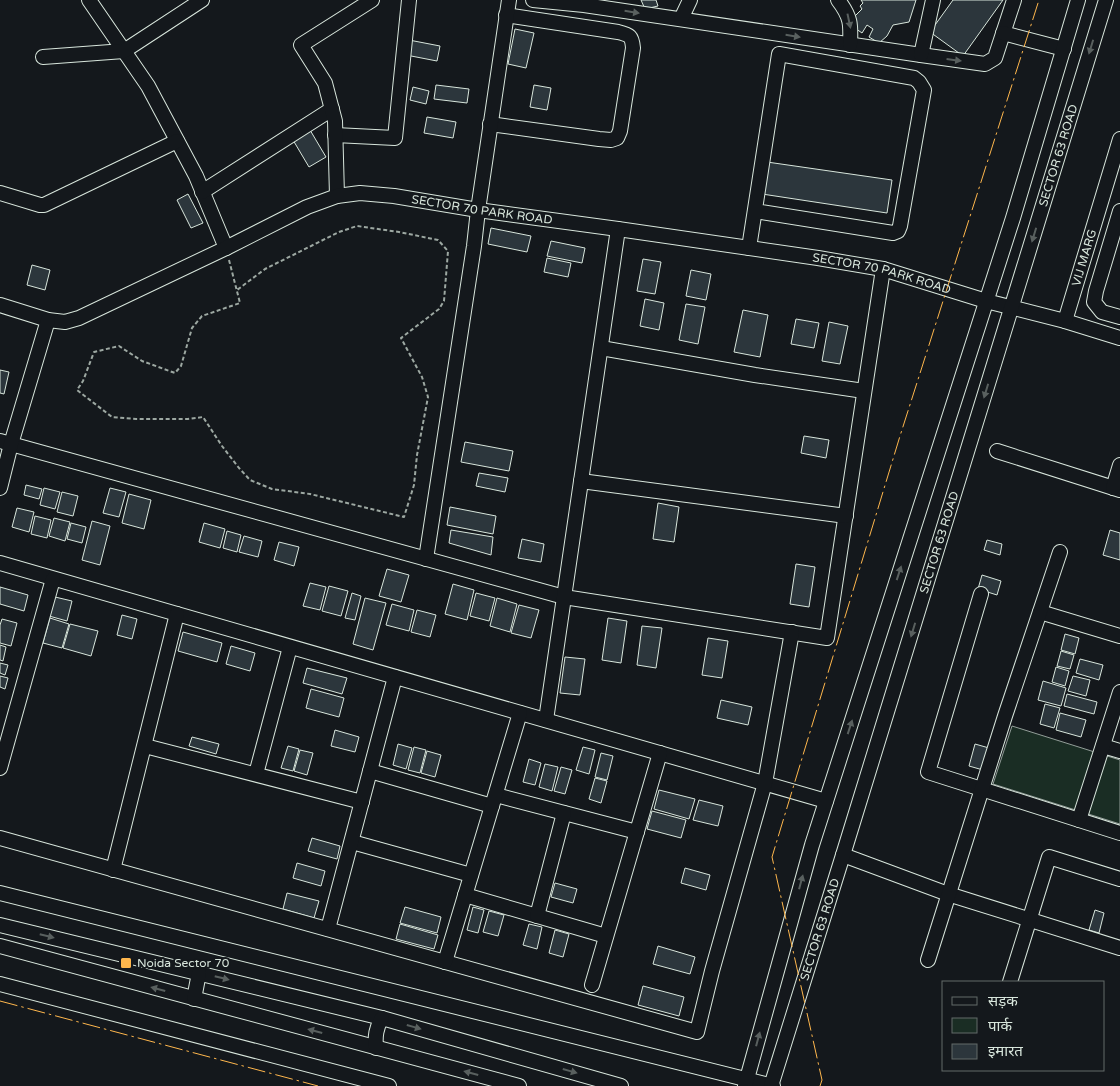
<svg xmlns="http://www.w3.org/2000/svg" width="1120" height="1086" font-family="'Varela Round','Noto Sans Devanagari',sans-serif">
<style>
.green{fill:#1a2d24;stroke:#939e99}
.building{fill:#2c363c;stroke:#d8e6dc}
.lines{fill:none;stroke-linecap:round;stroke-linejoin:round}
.minor-casing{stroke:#d8e6dc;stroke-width:16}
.path{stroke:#9da8a2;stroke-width:2;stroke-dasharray:4 2.5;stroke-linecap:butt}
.minor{stroke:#14181c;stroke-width:14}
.power{stroke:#ffb74d;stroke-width:1;stroke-dasharray:18 4 2.5 4;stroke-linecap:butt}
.oneway{fill:#59605f}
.poi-dot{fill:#ffb74d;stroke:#14181c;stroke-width:2}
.labels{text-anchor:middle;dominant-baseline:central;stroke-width:4;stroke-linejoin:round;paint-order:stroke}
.street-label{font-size:12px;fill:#d8e6dc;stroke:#14181c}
.poi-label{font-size:12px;fill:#d8e6dc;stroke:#14181c;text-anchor:start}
</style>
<rect width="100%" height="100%" fill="#14181c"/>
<path class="green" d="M1012,726L1120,760V824L993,784Z"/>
<g class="building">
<path d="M641,0H656L658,6L645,9Z"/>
<path d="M861,0H916L909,22L893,25L887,36L879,43L869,37L873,29L867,25L862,33L852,26L854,17L862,9L860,6L863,3Z"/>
<path d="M953,0H1003L963,56L930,32Z"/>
<path d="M515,29L534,33L526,68L508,64Z"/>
<path d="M409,40L440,46L437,61L406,55Z"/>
<path d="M436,85L469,89L467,103L434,99Z"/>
<path d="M534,85L551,88L547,110L530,107Z"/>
<path d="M413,87L429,91L426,104L410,100Z"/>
<path d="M427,117L456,122L453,138L424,133Z"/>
<path d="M310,130L326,157L309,167L293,140Z"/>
<path d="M767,162L892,180L887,213L762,194Z"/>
<path d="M188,194L203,223L191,228L177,200Z"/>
<path d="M491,228L531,236L527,252L488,244Z"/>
<path d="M551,241L585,248L582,263L547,256Z"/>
<path d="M547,258L571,263L568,277L544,272Z"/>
<path d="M643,259L661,262L655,294L637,291Z"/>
<path d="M32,265L50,270L45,290L27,285Z"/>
<path d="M691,270L711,274L706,300L686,296Z"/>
<path d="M645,299L664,303L659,330L640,326Z"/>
<path d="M686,304L705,307L698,344L679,340Z"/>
<path d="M743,310L768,315L760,357L734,352Z"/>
<path d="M796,319L819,323L814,348L791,344Z"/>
<path d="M829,322L848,326L840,364L822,361Z"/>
<path d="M0,370L9,372L4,394L0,393Z"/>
<path d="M804,436L829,440L826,458L801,453Z"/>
<path d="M465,442L513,451L509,471L461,462Z"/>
<path d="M479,473L508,478L505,492L476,486Z"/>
<path d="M26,485L42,489L39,499L24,495Z"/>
<path d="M44,488L60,492L55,509L40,505Z"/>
<path d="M110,488L126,492L119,517L103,513Z"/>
<path d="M62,492L78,496L73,516L57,512Z"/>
<path d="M129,494L151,500L144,529L122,523Z"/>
<path d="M658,503L679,507L674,542L653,539Z"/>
<path d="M450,507L496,516L493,534L447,525Z"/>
<path d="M17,508L34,512L29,532L12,527Z"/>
<path d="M35,516L51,520L47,538L31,534Z"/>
<path d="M54,518L70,522L65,541L49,536Z"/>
<path d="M92,521L110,526L100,565L82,560Z"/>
<path d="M71,523L86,527L82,543L67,539Z"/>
<path d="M204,523L225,529L220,548L199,542Z"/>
<path d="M451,530L493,537L491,555L449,543Z"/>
<path d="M1110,530L1120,533V560L1103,555Z"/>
<path d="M227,531L241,535L237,552L223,548Z"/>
<path d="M244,536L262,541L258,557L239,552Z"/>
<path d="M522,539L544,544L541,562L518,558Z"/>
<path d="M987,540L1002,544L1000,555L984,550Z"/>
<path d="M279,542L299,547L294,566L274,560Z"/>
<path d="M796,564L815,567L809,607L790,604Z"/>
<path d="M387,569L409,575L401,602L379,596Z"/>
<path d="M982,575L1001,581L997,595L978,589Z"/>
<path d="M310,583L326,587L320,610L303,606Z"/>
<path d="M453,584L474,590L467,620L445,614Z"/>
<path d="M329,586L348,591L341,616L322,611Z"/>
<path d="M0,587L28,595L24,611L0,604Z"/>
<path d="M352,593L361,596L355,620L345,618Z"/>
<path d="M476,593L495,598L489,621L470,616Z"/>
<path d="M55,597L72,601L67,621L49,616Z"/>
<path d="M365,598L386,603L373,650L353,644Z"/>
<path d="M497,598L517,604L510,632L490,626Z"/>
<path d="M392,604L414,610L409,631L386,625Z"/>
<path d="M519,605L539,610L531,638L511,633Z"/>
<path d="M417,610L436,615L430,637L411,632Z"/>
<path d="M122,615L137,619L132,639L117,635Z"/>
<path d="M50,618L69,624L62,648L43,643Z"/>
<path d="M608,618L627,621L621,663L602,660Z"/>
<path d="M2,619L17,623L11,646L0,643V625Z"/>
<path d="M70,624L98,631L91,656L63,648Z"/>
<path d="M642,626L662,628L656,668L637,665Z"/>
<path d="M183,632L222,643L217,662L178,651Z"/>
<path d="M1065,634L1079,638L1075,654L1061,650Z"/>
<path d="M708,638L728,641L722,678L702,675Z"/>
<path d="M0,645L6,647L3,661L0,660Z"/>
<path d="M231,646L255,653L250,671L226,664Z"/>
<path d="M1061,651L1074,655L1070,669L1057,666Z"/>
<path d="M565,657L585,659L580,695L560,693Z"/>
<path d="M1080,659L1103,665L1099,680L1076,673Z"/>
<path d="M0,663L8,665L5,675L0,673Z"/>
<path d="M1056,667L1069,671L1065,686L1052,682Z"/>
<path d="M307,668L347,678L342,694L303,683Z"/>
<path d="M0,676L8,678L5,689L0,687Z"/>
<path d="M1073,676L1090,680L1086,696L1068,691Z"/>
<path d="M1043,681L1066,688L1061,706L1038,700Z"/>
<path d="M311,689L344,698L339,717L306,708Z"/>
<path d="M1067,694L1097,702L1094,714L1064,706Z"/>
<path d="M721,700L752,707L748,725L717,718Z"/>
<path d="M1045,704L1060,708L1054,728L1040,724Z"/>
<path d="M1060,713L1086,720L1081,737L1056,730Z"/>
<path d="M335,730L359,737L355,752L331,746Z"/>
<path d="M192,737L219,744L216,754L189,746Z"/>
<path d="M398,744L412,748L406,769L393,765Z"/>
<path d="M975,744L989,748L983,770L969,766Z"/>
<path d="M288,746L299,749L293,771L281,768Z"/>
<path d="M414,747L426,750L420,773L408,770Z"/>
<path d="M583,747L595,750L589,774L576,770Z"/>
<path d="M300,750L313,753L307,775L294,771Z"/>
<path d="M427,751L441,755L435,777L421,773Z"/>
<path d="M601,753L613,756L607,780L595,777Z"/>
<path d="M529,759L541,763L535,785L523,782Z"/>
<path d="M545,764L558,767L552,791L539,787Z"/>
<path d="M561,767L572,770L565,794L554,791Z"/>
<path d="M595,778L607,781L601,803L589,799Z"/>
<path d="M659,790L695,799L689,819L654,809Z"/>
<path d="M699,800L723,806L718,826L693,820Z"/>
<path d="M652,811L686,820L681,838L647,829Z"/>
<path d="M312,838L340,846L337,859L308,851Z"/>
<path d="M297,863L325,871L321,886L293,878Z"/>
<path d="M685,868L710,875L706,890L681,883Z"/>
<path d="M555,883L577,889L573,903L551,897Z"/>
<path d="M287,893L319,901L314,918L283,909Z"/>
<path d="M405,907L441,917L437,933L400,923Z"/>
<path d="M473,907L484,910L478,933L467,930Z"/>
<path d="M1095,910L1104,913L1099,933L1089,930Z"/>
<path d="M489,911L504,915L498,936L483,932Z"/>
<path d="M400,924L438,935L434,949L396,939Z"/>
<path d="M529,924L542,927L537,949L523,945Z"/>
<path d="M555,930L569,934L563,957L549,953Z"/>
<path d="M658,946L695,957L690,974L653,964Z"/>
<path d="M643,986L684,997L679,1016L638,1005Z"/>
</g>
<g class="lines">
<g class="minor-casing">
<g id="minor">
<path d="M89,0L148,86L196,176L226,248"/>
<path d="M533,0L584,5L921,55L985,64L995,58L1014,0"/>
<path d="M838,0C851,17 851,24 850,45"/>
<path d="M681,19L690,0"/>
<path d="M1003,33L1064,49"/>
<path d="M921,55L933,0"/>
<path d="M43,57L124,51L202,0"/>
<path d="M490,124L599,139L611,140L617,138L620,131L633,48C632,36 630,35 618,32L506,15"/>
<path d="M335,135L395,138L409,0"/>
<path d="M202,192L332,109"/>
<path d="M0,193L40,205H44L177,141"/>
<path d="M337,196L335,121L325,83L301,45L372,0"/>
<path d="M1120,211L1096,291L1094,302L1102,312L1120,317"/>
<path d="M749,248L779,54L914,78L919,82L924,90L900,226L898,231L893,233L755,211"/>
<path id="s1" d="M0,305L48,320L65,322L79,318L226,248L307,207L337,196L360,193L394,196L478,210L618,229L818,258L883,269L986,301L1065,321L1120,338"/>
<path id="s2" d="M1065,321L1120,139"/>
<path d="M601,348L755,375L864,391"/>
<path d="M0,441L564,597L827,638L883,269"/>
<path d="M997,451L1120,490"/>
<path d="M581,481L846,516"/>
<path d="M0,488L11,444L48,320"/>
<path d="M1113,488L1120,465"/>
<path d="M426,559L474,246L478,210L509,0"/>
<path d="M0,563L826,801"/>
<path d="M981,594L928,772L1120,833"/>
<path d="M1040,612L1120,636"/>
<path d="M546,720L618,229"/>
<path d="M145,746L362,802"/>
<path d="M1103,746L1120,751"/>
<path d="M0,768L53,579"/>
<path d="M370,771L492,806"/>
<path d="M256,774L290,647"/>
<path d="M496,795L637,832"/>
<path d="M1079,820L1120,692"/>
<path d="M0,838L697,1032L712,971L765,783L792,632"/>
<path d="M352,842L471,875"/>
<path d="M843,855L948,894L1120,948"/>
<path d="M113,870L177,614"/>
<path d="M0,893L773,1086"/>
<path d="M465,895L606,936"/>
<path d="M537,916L564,813"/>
<path d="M0,925L382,1018L621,1086"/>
<path d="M328,929L395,677"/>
<path d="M0,946L519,1086"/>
<path d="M928,960L1005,716L1060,552"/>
<path d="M445,962L520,713"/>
<path d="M1010,982L1049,857L1120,879"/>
<path d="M0,984L389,1086"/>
<path d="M592,985L660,753"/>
<path d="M194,999L199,973"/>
<path d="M376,1048C375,1036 376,1028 382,1018"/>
<path d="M745,1086L812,845L1013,218L1078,0"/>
<path id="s3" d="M771,1086L843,855L1106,0"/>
</g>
</g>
<path class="path" d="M229,260L240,303L202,316L192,328L181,366L175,373L142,361L119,346L94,352L83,381L77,390L112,417L136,419H188L203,417L222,446L239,468L250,480L272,489L310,494L404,517L414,485L417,455L428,397L422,377L401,338L439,309L444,301L448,251L438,240L399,232L357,226L339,232L265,269L237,290"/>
<use href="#minor" class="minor"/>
<g class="power">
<path d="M0,1001L318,1086"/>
<path d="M820,1086L822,1080L772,857L900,436L1039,0"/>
</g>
</g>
<defs><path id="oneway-solid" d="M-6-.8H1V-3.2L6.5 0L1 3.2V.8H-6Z" transform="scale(1.25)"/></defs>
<g class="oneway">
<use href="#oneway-solid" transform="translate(632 12) rotate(9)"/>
<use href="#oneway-solid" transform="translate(849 21) rotate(78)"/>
<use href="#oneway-solid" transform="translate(793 36) rotate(9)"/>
<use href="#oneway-solid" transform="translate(1091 47) rotate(107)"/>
<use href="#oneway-solid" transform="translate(954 60) rotate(7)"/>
<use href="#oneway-solid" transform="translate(1034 235) rotate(107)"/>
<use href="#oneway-solid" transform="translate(986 391) rotate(107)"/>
<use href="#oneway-solid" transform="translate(899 573) rotate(-72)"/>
<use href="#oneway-solid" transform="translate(913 630) rotate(107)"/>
<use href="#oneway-solid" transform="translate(850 727) rotate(-72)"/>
<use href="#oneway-solid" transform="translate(801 882) rotate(-75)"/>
<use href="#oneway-solid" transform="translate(47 936) rotate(14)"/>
<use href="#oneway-solid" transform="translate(222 978) rotate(14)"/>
<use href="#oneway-solid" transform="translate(158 989) rotate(-165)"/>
<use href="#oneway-solid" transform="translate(414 1027) rotate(16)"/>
<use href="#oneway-solid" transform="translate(315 1031) rotate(-165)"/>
<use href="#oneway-solid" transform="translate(758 1039) rotate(-75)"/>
<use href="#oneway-solid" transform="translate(570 1071) rotate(16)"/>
<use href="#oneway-solid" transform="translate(471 1073) rotate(-165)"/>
</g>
<rect class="poi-dot" x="120" y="957" width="12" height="12" rx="2.5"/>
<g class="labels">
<g class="street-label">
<text stroke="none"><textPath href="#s3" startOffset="974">SECTOR 63 ROAD</textPath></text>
<text stroke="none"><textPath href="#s1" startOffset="514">SECTOR 70 PARK ROAD</textPath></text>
<text stroke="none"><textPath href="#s2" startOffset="66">VIJ MARG</textPath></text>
<text stroke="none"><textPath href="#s1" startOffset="919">SECTOR 70 PARK ROAD</textPath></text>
<text stroke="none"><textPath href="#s3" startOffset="569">SECTOR 63 ROAD</textPath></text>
<text stroke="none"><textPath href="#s3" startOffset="164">SECTOR 63 ROAD</textPath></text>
</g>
<g class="poi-label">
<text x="137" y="963">Noida Sector 70</text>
</g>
</g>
<rect x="942" y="981" width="162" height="90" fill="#14181c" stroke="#626a69"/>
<rect x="952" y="997" width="25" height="8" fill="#14181c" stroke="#626a69"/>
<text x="988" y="1006" font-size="15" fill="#d8e6dc">सड़क</text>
<rect x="952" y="1018" width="25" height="15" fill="#1a2d24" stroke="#626a69"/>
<text x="988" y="1031" font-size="15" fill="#d8e6dc">पार्क</text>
<rect x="952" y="1044" width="25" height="15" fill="#2c363c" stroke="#626a69"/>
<text x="988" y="1056" font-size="15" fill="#d8e6dc">इमारत</text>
</svg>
